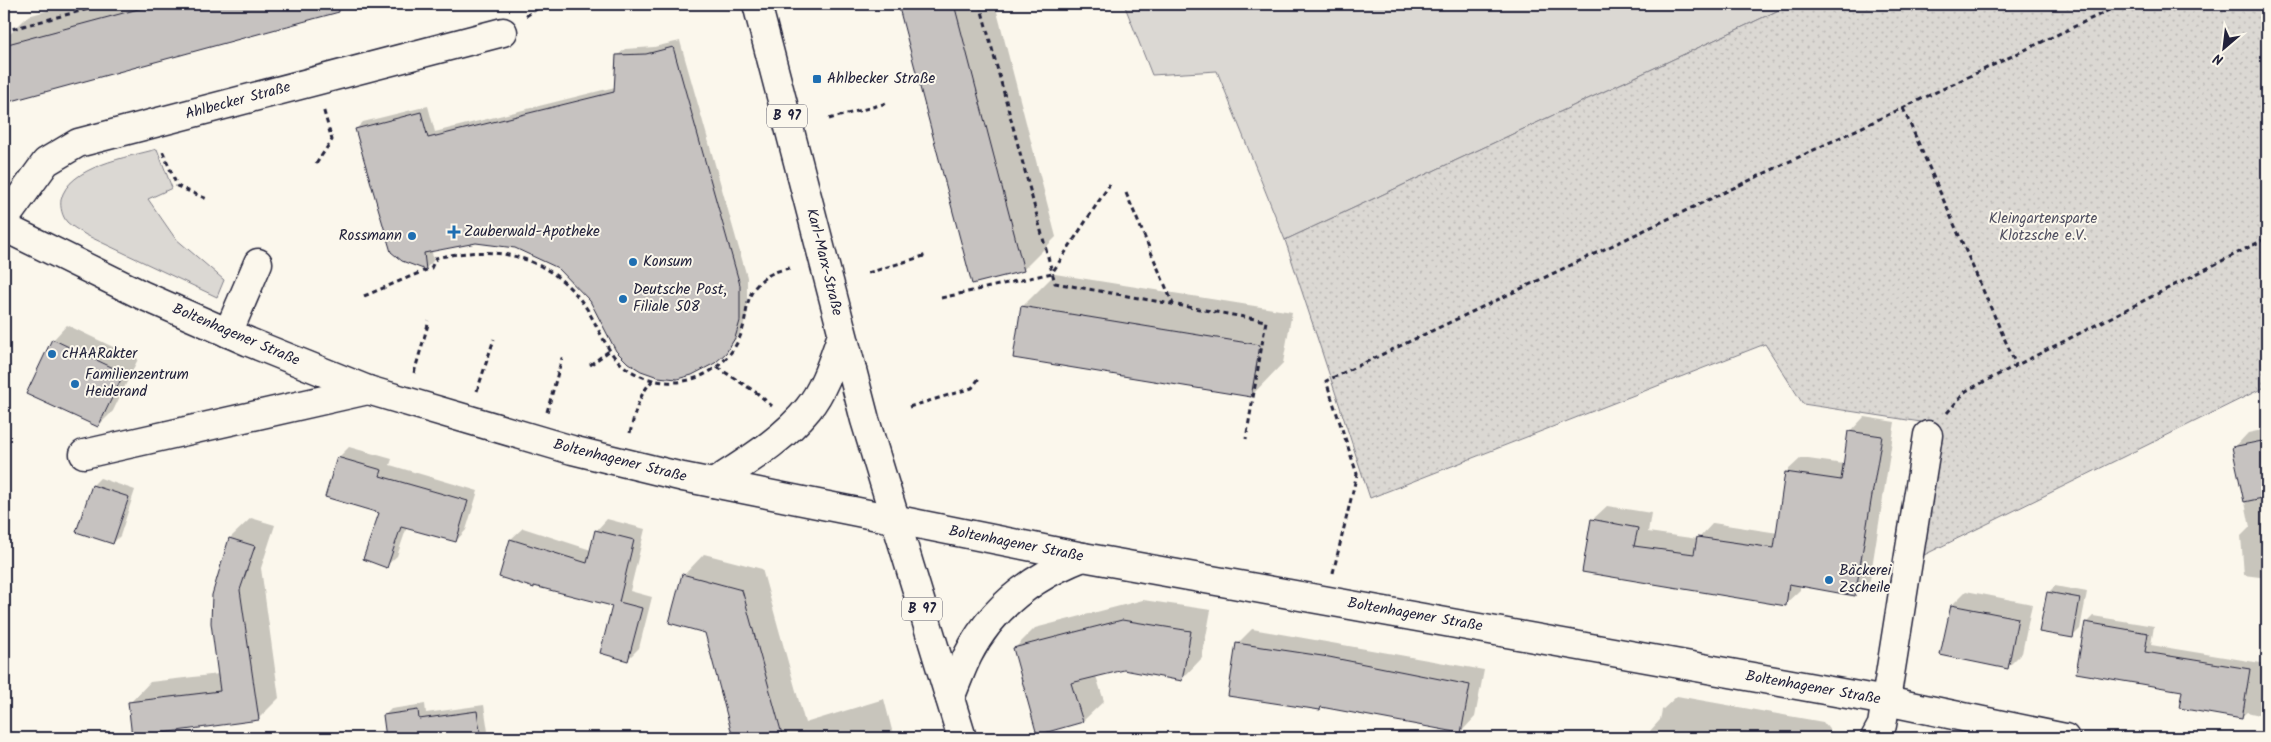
<svg xmlns="http://www.w3.org/2000/svg" width="2271" height="742" font-family="Kalam,sans-serif">
<style>
.grass{fill:#dbd8d3;stroke:#7e7d87}
.garden{fill:url(#garden-dots);stroke:#7e7d87}
.shadow{fill:#0003}
.building{fill:#c6c2c0;stroke:#22223b}
.lines{fill:none;stroke-linecap:round;stroke-linejoin:round}
.minor-casing{stroke:#22223b;stroke-width:31}
.major-casing{stroke:#22223b;stroke-width:31}
.path{stroke:#22223b;stroke-width:3;stroke-dasharray:5 4;stroke-linecap:butt}
.minor{stroke:#fbf7ec;stroke-width:28}
.major{stroke:#fbf7ec;stroke-width:28}
.poi-dot{fill:#1f6fb2;stroke:#fbf7ec;stroke-width:2}
.labels{text-anchor:middle;dominant-baseline:central;stroke-width:4;stroke-linejoin:round;paint-order:stroke}
.shield{fill:#fbf7ec;stroke:#636270;stroke-width:1}
.shield-label{font-size:14px;font-weight:bold;fill:#22223b}
.poi-label{font-size:15px;fill:#22223b;stroke:#fbf7ec;text-anchor:start}
.street-label{font-size:15px;fill:#22223b;stroke:#fbf7ec}
.park-label{font-size:15px;fill:#505061;stroke:#fbf7ec}
</style>
<defs>
<pattern id="garden-dots" width="8" height="8" patternUnits="userSpaceOnUse" patternTransform="scale(1.25)"><rect width="8" height="8" fill="#dbd8d3"/><path d="M2 2h.1M6 6h.1" fill="none" stroke="#bcb9b6" stroke-width="1.8" stroke-linecap="round"/></pattern>
</defs>
<rect width="100%" height="100%" fill="#fbf7ec"/>
<filter id="ink" filterUnits="userSpaceOnUse"><feTurbulence type="fractalNoise" baseFrequency=".02" numOctaves="2"/><feDisplacementMap in="SourceGraphic" scale="10" xChannelSelector="R" yChannelSelector="G"/><feConvolveMatrix kernelMatrix="1 2 1 2 8 2 1 2 1" color-interpolation-filters="sRGB"/></filter>
<g filter="url(#ink)">
<g class="grass">
<path d="M1124,4H1792L1285,240L1217,71L1152,75Z"/>
<path d="M157,149L172,188L148,199L175,238L224,280L217,297L86,235C80,231 72,227 67,222C62,216 60,207 61,200C68,166 129,157 157,149Z"/>
</g>
<path class="garden" d="M1792,4H2267V386L1924,555L1934,424L1803,404L1765,344L1370,498L1285,240Z"/>
<g class="shadow">
<path d="M72,4H364L9,100L4,81V40L28,16Z"/>
<path d="M899,4H995L1056,237L1024,269L972,283Z"/>
<path d="M680,41L747,277V313L742,330L732,344L715,362L591,300L558,267L515,247L476,241L432,251L433,261L426,268L356,129L363,122L428,106L435,132L615,87L617,56L625,49L654,47Z"/>
<path d="M1055,274L1292,312L1283,363L1251,396L1022,307Z"/>
<path d="M67,325L138,359L113,411L98,426L53,340Z"/>
<path d="M1864,417L1895,422L1870,580L1855,594L1800,585V590L1785,604L1583,571L1592,520L1607,506L1651,513L1648,532L1698,539L1713,523L1778,533L1786,472L1801,458L1844,464L1850,432Z"/>
<path d="M2267,429V578L2244,575L2241,536L2250,527L2234,448L2248,433Z"/>
<path d="M349,447L392,459L390,465L478,491L466,530L456,541L407,527L397,556L386,566L381,512L327,496L339,457Z"/>
<path d="M100,478L135,490L120,536L113,543L93,485Z"/>
<path d="M251,518L275,525L261,568L279,698L258,719L130,703L150,682L219,674L213,595L230,538Z"/>
<path d="M607,519L645,529L630,591L652,597L639,648L628,659L614,605L500,576L511,539L523,528L591,550L596,531Z"/>
<path d="M704,554L762,569L805,723L884,699L894,738H734L706,632L684,575Z"/>
<path d="M2055,586L2087,592L2080,629L2073,636L2048,593Z"/>
<path d="M1966,591L2032,604L2022,653L2008,667L1942,654L1952,605Z"/>
<path d="M1143,600L1211,610L1202,658L1182,679L1124,669L1096,676L1104,701L1083,721L1015,648L1035,628Z"/>
<path d="M2093,616L2154,626L2151,645L2267,664V717L2247,712L2241,717L2183,690L2086,623Z"/>
<path d="M1252,629L1484,670L1475,717L1461,732L1323,706L1320,709L1237,644Z"/>
<path d="M1677,696L1823,722L1832,733L1831,738H1655L1650,731L1660,720L1662,710Z"/>
<path d="M425,704L426,713L484,705L489,738H387L384,716L391,709Z"/>
<path d="M1942,736L1953,738H1940Z"/>
</g>
<g class="building">
<path d="M157,4H338L339,12L8,102L4,86V45Z"/>
<path d="M898,4H954L1024,271L972,284Z"/>
<path d="M673,47L740,285V321L735,338L726,353L715,363L692,375L677,379L658,377L641,371L628,363L616,351L590,301L558,268L515,248L476,243L424,253L426,270L402,261L391,252L355,129L421,112L428,138L614,92L616,55L646,54Z"/>
<path d="M1021,306L1260,345L1251,397L1013,358Z"/>
<path d="M52,339L124,373L98,427L26,394Z"/>
<path d="M1848,431L1882,436L1855,596L1789,584L1786,606L1582,572L1591,519L1638,528L1634,546L1694,554L1697,537L1774,548L1785,472L1841,480Z"/>
<path d="M2267,440V497L2244,502L2232,447Z"/>
<path d="M337,457L382,470L380,476L468,501L456,542L401,527L387,568L363,559L379,513L325,497Z"/>
<path d="M92,485L129,497L113,544L76,532Z"/>
<path d="M595,530L634,540L619,602L642,608L628,661L600,653L612,606L534,586V588L499,577L510,539L587,563Z"/>
<path d="M229,538L255,546L240,590L259,720L132,737L128,702L220,691L211,623L212,595Z"/>
<path d="M682,574L742,590L783,738H733L705,633L669,623Z"/>
<path d="M2047,592L2080,598L2073,638L2039,632Z"/>
<path d="M1951,605L2018,618L2008,669L1940,655Z"/>
<path d="M1122,620L1191,631L1182,681L1124,670L1071,683L1083,722L1037,735L1013,648Z"/>
<path d="M2085,622L2148,633L2145,652L2250,669L2242,719L2179,708L2182,691L2076,673Z"/>
<path d="M1236,643L1329,657L1470,685L1461,733L1321,707L1320,710L1228,696Z"/>
<path d="M418,710L419,719L477,711L481,738H386L383,715Z"/>
</g>
<g class="lines">
<g class="minor-casing">
<g id="minor">
<path d="M4,220L46,162L78,143L503,32"/>
<path d="M4,227L142,295L249,342L368,390L572,450L683,477L1083,557L1886,701L2065,738"/>
<path d="M228,333L258,263"/>
<path d="M84,454L368,390"/>
<path d="M714,483C747,461 783,440 808,409C825,388 833,360 842,335"/>
<path d="M950,698C956,684 961,669 968,655C992,607 1034,576 1083,557"/>
<path d="M1875,738L1882,725L1928,435"/>
</g>
</g>
<g class="major-casing">
<path id="major" d="M757,4L865,420L962,738"/>
</g>
<g class="path">
<path d="M980,4L1055,283L1266,321L1246,439"/>
<path d="M526,16L544,4"/>
<path d="M4,31L107,4"/>
<path d="M1903,108L2016,365"/>
<path d="M829,119L887,103"/>
<path d="M163,152L177,186L207,199"/>
<path d="M316,164L332,140L323,108"/>
<path d="M1126,193L1173,304"/>
<path d="M868,273L927,255"/>
<path d="M364,296L431,268L436,258C496,244 551,255 587,309C595,322 601,336 609,349C622,372 651,384 677,382C710,379 737,356 744,324C747,311 747,295 757,285C765,275 778,270 790,268"/>
<path d="M941,298L1052,273L1110,184"/>
<path d="M590,365L609,351"/>
<path d="M717,367L757,393L772,406"/>
<path d="M414,373L429,321"/>
<path d="M477,391L494,339"/>
<path d="M909,407L972,388L980,377"/>
<path d="M547,412L562,358"/>
<path d="M1947,413L1966,391L2267,238"/>
<path d="M630,433C635,413 638,396 652,381"/>
<path d="M1333,573L1357,474L1326,381L2122,4"/>
</g>
<use href="#minor" class="minor"/>
<use href="#major" class="major"/>
</g>
</g>
<g class="poi-dot">
<rect x="812" y="74" width="10" height="10" rx="2.5"/>
<path d="M451.5 224.5h5v5h5v5h-5v5h-5v-5h-5v-5h5z"/>
<circle cx="412" cy="236" r="5"/>
<circle cx="633" cy="262" r="5"/>
<circle cx="623" cy="299" r="5"/>
<circle cx="52" cy="354" r="5"/>
<circle cx="75" cy="384" r="5"/>
<circle cx="1829" cy="580" r="5"/>
</g>
<g class="labels">
<g class="shield">
<rect x="767" y="104.5" width="40" height="23" rx="4"/>
<rect x="902" y="597.5" width="40" height="23" rx="4"/>
</g>
<g class="shield-label">
<text x="787" y="116">B 97</text>
<text x="922" y="609">B 97</text>
</g>
<g class="poi-label">
<text x="827" y="79">Ahlbecker Straße</text>
<text x="464" y="232">Zauberwald-Apotheke</text>
<text x="402" y="236" text-anchor="end">Rossmann</text>
<text x="643" y="262">Konsum</text>
<text x="633" y="290">Deutsche Post,<tspan x="633" dy="17">Filiale 508</tspan></text>
<text x="62" y="354">cHAARakter</text>
<text x="85" y="375">Familienzentrum<tspan x="85" dy="17">Heiderand</tspan></text>
<text x="1839" y="571">Bäckerei<tspan x="1839" dy="17">Zscheile</tspan></text>
</g>
<g class="street-label">
<text transform="translate(238 101) rotate(-15)">Ahlbecker Straße</text>
<text transform="translate(824 262) rotate(76)">Karl-Marx-Straße</text>
<text transform="translate(236 335) rotate(23)">Boltenhagener Straße</text>
<text transform="translate(620 461) rotate(14)">Boltenhagener Straße</text>
<text transform="translate(1016 544) rotate(11)">Boltenhagener Straße</text>
<text transform="translate(1415 615) rotate(10)">Boltenhagener Straße</text>
<text transform="translate(1813 688) rotate(10)">Boltenhagener Straße</text>
</g>
<g class="park-label">
<text x="2043" y="219">Kleingartensparte<tspan x="2043" dy="17">Klotzsche e.V.</tspan></text>
</g>
</g>
<rect width="2271" height="742" fill="none" stroke="#fbf7ec" stroke-width="20"/>
<rect x="10" y="10" width="2251" height="722" fill="none" stroke="#22223b" stroke-width="2" filter="url(#ink)"/>
<g transform="translate(2224 48) rotate(208)" stroke="#fbf7ec" stroke-width="4" paint-order="stroke">
<path d="M0-4L9 19L0 12L-9 19Z" fill="#22223b"/>
<text y="-8" font-size="14" font-weight="bold" text-anchor="middle" fill="#22223b">N</text>
</g>
</svg>
